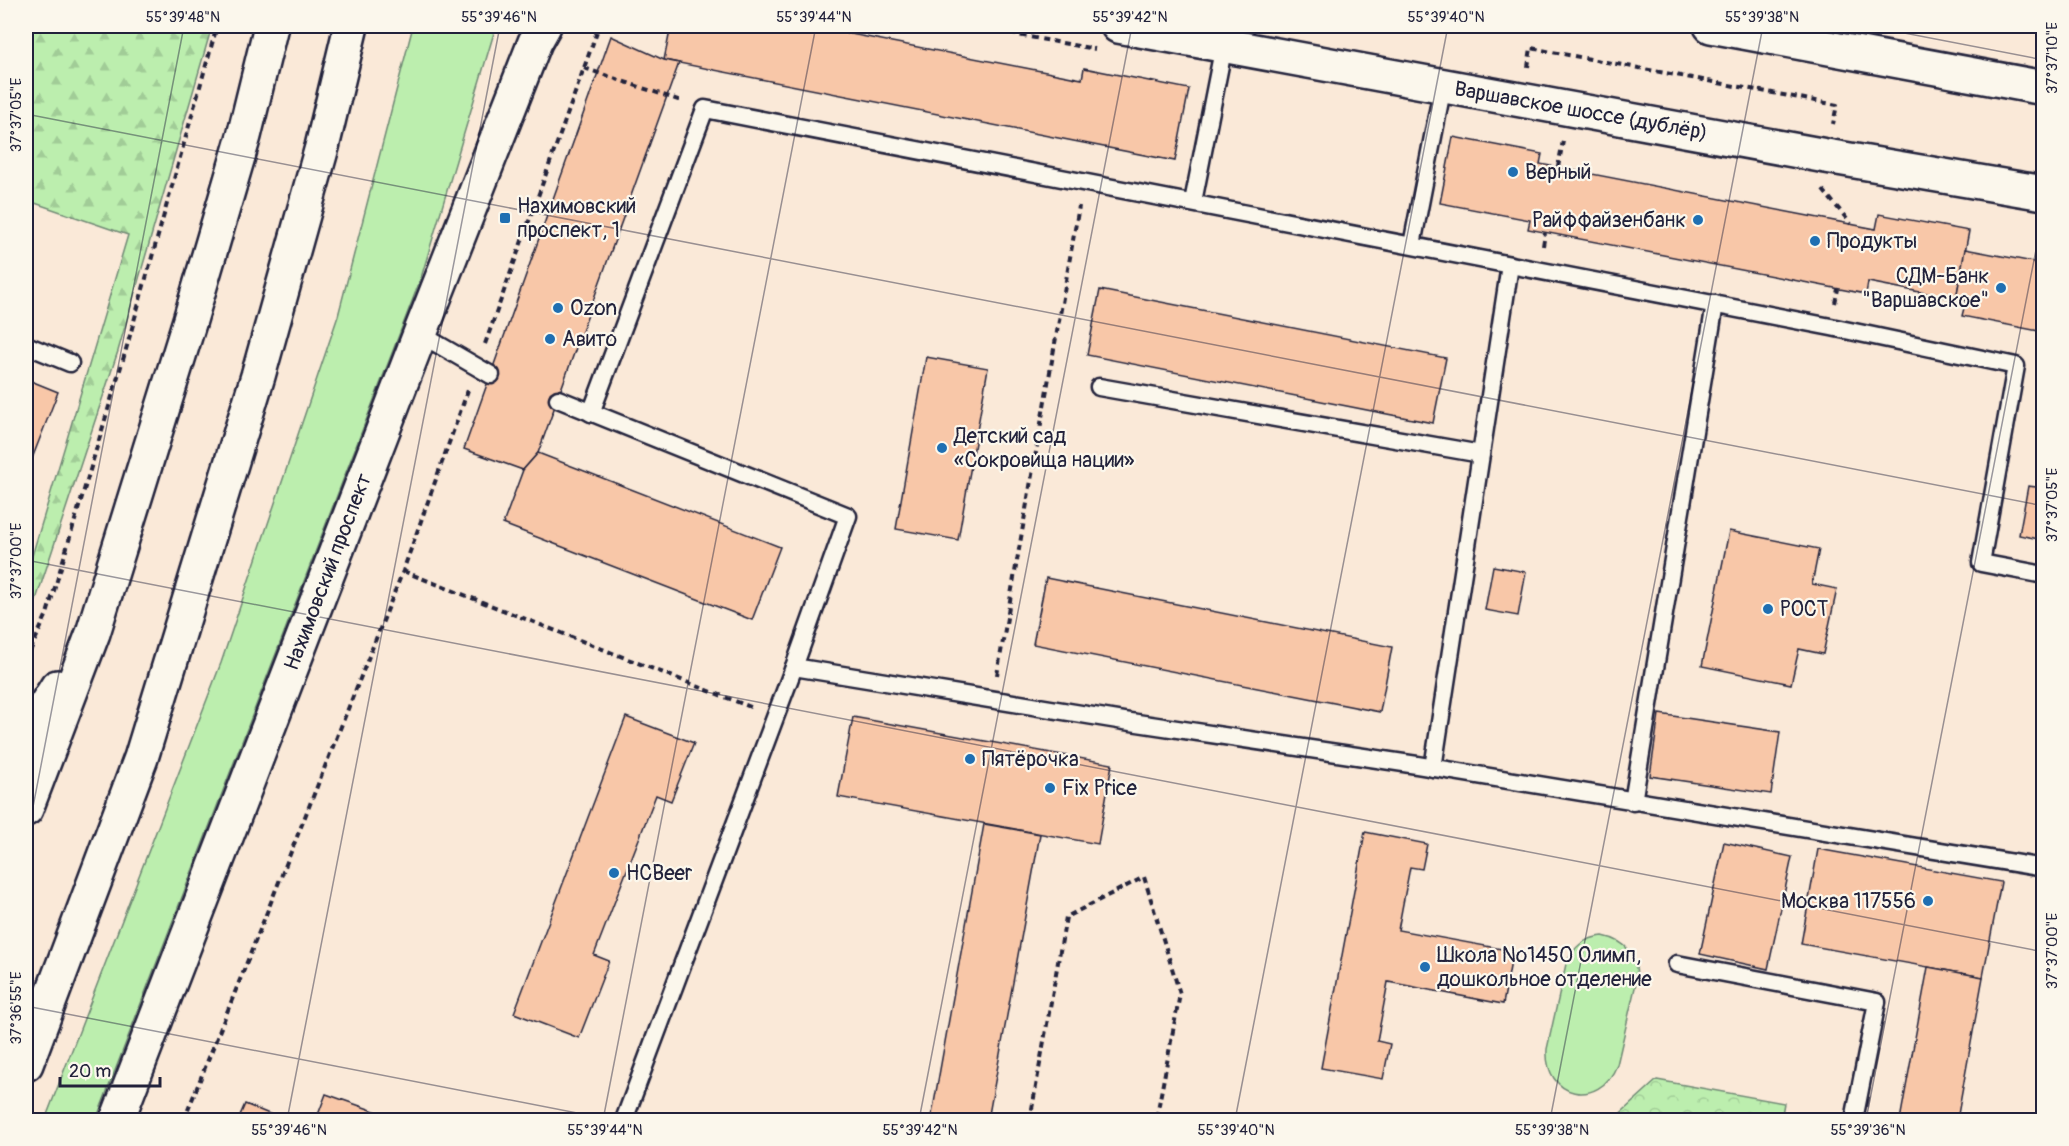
<svg xmlns="http://www.w3.org/2000/svg" width="2069" height="1146" font-family="Pangolin,sans-serif">
<style>
.green{fill:#bceeae;stroke:#6f8874;stroke-width:1.5}
.forest{fill:url(#forest-firs);stroke:#6f8874;stroke-width:1.5}
.park{fill:url(#park-crowns);stroke:#6f8874;stroke-width:1.5}
.building{fill:#f8c7a8;stroke:#22223b;stroke-width:1.5}
.lines{fill:none;stroke-linecap:round;stroke-linejoin:round}
.lane-casing{stroke:#22223b;stroke-width:21}
.secondary-casing{stroke:#22223b;stroke-width:38}
.primary-casing{stroke:#22223b;stroke-width:38}
.path{stroke:#22223b;stroke-width:4;stroke-dasharray:6 4.5;stroke-linecap:butt}
.lane{stroke:#fbf7ec;stroke-width:16}
.secondary{stroke:#fbf7ec;stroke-width:33}
.primary{stroke:#fbf7ec;stroke-width:33}
.ticks{fill:none;stroke:#22223b;stroke-width:1.5;stroke-opacity:0.45}
.poi-dot{fill:#1f6fb2;stroke:#fbf7ec;stroke-width:2}
.labels{text-anchor:middle;dominant-baseline:central;stroke-width:4.5;stroke-linejoin:round;paint-order:stroke}
.street-label{font-size:21px;fill:#22223b;stroke:#fbf7ec}
.poi-label{font-size:21px;fill:#22223b;stroke:#fbf7ec;text-anchor:start}
.neatline{fill:none;stroke:#22223b;stroke-width:2}
.ticks-label{font-size:15px;text-anchor:middle;fill:#22223b}
</style>
<defs>
<pattern id="forest-firs" width="22" height="20" patternUnits="userSpaceOnUse" patternTransform="scale(1.5)"><rect width="22" height="20" fill="#bceeae"/><path d="M5 1l3.5 6h-7zM16 11l3.5 6h-7z" fill="#a1cc97"/></pattern>
<pattern id="park-crowns" width="20" height="18" patternUnits="userSpaceOnUse" patternTransform="scale(1.5)"><rect width="20" height="18" fill="#bceeae"/><path d="M2 6a3 3 0 1 1 6 0M12 15a3 3 0 1 1 6 0" fill="none" stroke="#a1cc97"/></pattern>
</defs>
<rect width="100%" height="100%" fill="#fae9d8"/>
<filter id="ink" filterUnits="userSpaceOnUse"><feTurbulence type="fractalNoise" baseFrequency=".0167" numOctaves="2"/><feDisplacementMap in="SourceGraphic" scale="12" xChannelSelector="R" yChannelSelector="G"/><feConvolveMatrix kernelMatrix="1 2 1 2 8 2 1 2 1" color-interpolation-filters="sRGB"/></filter>
<g filter="url(#ink)">
<g class="green">
<path d="M413,26H496L421,278L96,1120H45L221,663L338,316Z"/>
<path d="M1603,936C1627,941 1637,955 1637,979L1617,1065C1599,1110 1544,1098 1547,1049L1566,964C1574,946 1584,938 1603,936Z"/>
</g>
<path class="forest" d="M26,26H212L118,351L26,630V576L128,235L26,200Z"/>
<path class="park" d="M1657,1080L1784,1103L1781,1120H1613Z"/>
<g class="building">
<path d="M671,26H810L1082,79L1084,68L1189,89L1175,161L664,60Z"/>
<path d="M611,36L664,60L679,63L538,453L523,470L464,449Z"/>
<path d="M1453,137L1542,154L1540,164L1876,229L1879,214L1969,231L1956,299L1868,282L1866,294L1528,229L1530,220L1440,203Z"/>
<path d="M1965,249L2044,264V332L1962,316L1966,300L1956,299Z"/>
<path d="M1100,290L1446,358L1433,423L1087,355Z"/>
<path d="M926,357L988,368L958,540L896,529Z"/>
<path d="M26,379L58,392L26,474Z"/>
<path d="M538,453L780,547L752,620L503,524L523,470Z"/>
<path d="M2028,486L2044,488V540L2019,535Z"/>
<path d="M1729,531L1819,549L1812,584L1837,589L1823,654L1799,649L1791,684L1702,666Z"/>
<path d="M1493,566L1526,572L1518,616L1485,610Z"/>
<path d="M1046,578L1392,647L1380,712L1033,644Z"/>
<path d="M1659,714L1780,732L1771,794L1650,776Z"/>
<path d="M626,717L694,743L671,801L656,795L594,955L609,961L579,1038L514,1013Z"/>
<path d="M853,717L1112,764L1098,844L838,797Z"/>
<path d="M984,824L1040,834L988,1120H931Z"/>
<path d="M1365,832L1427,844L1422,869L1410,867L1398,930L1513,951L1503,1004L1388,982L1377,1041L1390,1044L1383,1079L1321,1068Z"/>
<path d="M1724,842L1792,857L1768,969L1700,954Z"/>
<path d="M1818,849L2001,882L1983,977L1801,944Z"/>
<path d="M1928,967L1983,977L1957,1120H1900Z"/>
<path d="M326,1094L400,1120H316Z"/>
<path d="M245,1104L284,1120H238Z"/>
</g>
<g class="lines">
<g class="lane-casing">
<g id="lane">
<path d="M1193,202L1224,45"/>
<path d="M1412,245L1443,85"/>
<path d="M420,334L491,375"/>
<path d="M26,345L70,363"/>
<path d="M1099,387L1481,454"/>
<path d="M558,399L848,516L794,667L1124,721L1417,765L2044,868"/>
<path d="M591,413L705,109L1831,327L2016,366L1981,563L2044,575"/>
<path d="M1433,768L1510,265"/>
<path d="M1633,802L1715,304"/>
<path d="M1677,964L1877,1002L1854,1120"/>
<path d="M624,1120L794,667"/>
</g>
</g>
<g class="secondary-casing">
<g id="secondary">
<path d="M1118,26L1826,156L2044,193"/>
<path d="M26,736L57,687"/>
<path d="M26,809L93,633L190,320L244,136L271,26"/>
<path d="M26,1064L141,758L258,376L322,147L351,26"/>
<path d="M117,1120L420,334L535,42L544,26"/>
</g>
</g>
<g class="primary-casing">
<path id="primary" d="M1711,26L2044,88"/>
</g>
<g class="path">
<path d="M969,26L1095,49"/>
<path d="M1528,67L1531,48L1837,105L1833,124"/>
<path d="M584,68L681,101"/>
<path d="M1558,167L1563,141"/>
<path d="M1823,190L1851,224"/>
<path d="M1543,246L1545,233"/>
<path d="M1835,303L1838,289"/>
<path d="M485,344L599,26"/>
<path d="M403,571L753,708"/>
<path d="M26,660L47,614L125,353L217,26"/>
<path d="M997,675L1079,206"/>
<path d="M184,1120L403,571L468,390"/>
<path d="M1030,1120L1066,917L1144,877L1180,994L1156,1120"/>
</g>
<use href="#lane" class="lane"/>
<use href="#secondary" class="secondary"/>
<use href="#primary" class="primary"/>
</g>
</g>
<path class="ticks" d="M1868,26L2044,60M26,114L2044,506M26,560L2044,952M26,843L184,26M26,1006L613,1120M287,1120L500,26M603,1120L816,26M919,1120L1132,26M1235,1120L1448,26M1550,1120L1763,26M1866,1120L2044,209"/>
<g class="poi-dot">
<circle cx="1513" cy="172" r="6"/>
<rect x="499" y="212" width="12" height="12" rx="3"/>
<circle cx="1698" cy="220" r="6"/>
<circle cx="1815" cy="241" r="6"/>
<circle cx="2001" cy="288" r="6"/>
<circle cx="558" cy="308" r="6"/>
<circle cx="550" cy="339" r="6"/>
<circle cx="942" cy="448" r="6"/>
<circle cx="1768" cy="609" r="6"/>
<circle cx="970" cy="759" r="6"/>
<circle cx="1050" cy="788" r="6"/>
<circle cx="614" cy="873" r="6"/>
<circle cx="1928" cy="901" r="6"/>
<circle cx="1425" cy="967" r="6"/>
</g>
<g class="labels">
<g class="street-label">
<text transform="translate(1581 111) rotate(10)">Варшавское шоссе (дублёр)</text>
<text transform="translate(328 572) rotate(-69)">Нахимовский проспект</text>
</g>
<g class="poi-label">
<text x="1525" y="172">Верный</text>
<text x="517" y="206">Нахимовский<tspan x="517" dy="24">проспект, 1</tspan></text>
<text x="1686" y="220" text-anchor="end">Райффайзенбанк</text>
<text x="1827" y="241">Продукты</text>
<text x="1989" y="276" text-anchor="end">СДМ-Банк<tspan x="1989" dy="24">"Варшавское"</tspan></text>
<text x="570" y="308">Ozon</text>
<text x="562" y="339">Авито</text>
<text x="954" y="436">Детский сад<tspan x="954" dy="24">«Сокровища нации»</tspan></text>
<text x="1780" y="609">РОСТ</text>
<text x="982" y="759">Пятёрочка</text>
<text x="1062" y="788">Fix Price</text>
<text x="626" y="873">HCBeer</text>
<text x="1916" y="901" text-anchor="end">Москва 117556</text>
<text x="1437" y="955">Школа №1450 Олимп,<tspan x="1437" dy="24">дошкольное отделение</tspan></text>
</g>
</g>
<rect width="2069" height="1146" fill="none" stroke="#fbf7ec" stroke-width="66"/>
<path d="M60 1077v9h100v-9" fill="none" stroke="#22223b" stroke-width="3"/>
<text x="69" y="1077" font-size="18" fill="#22223b" stroke="#fbf7ec" stroke-width="4.5" paint-order="stroke">20 m</text>
<rect x="33" y="33" width="2003" height="1080" class="neatline"/>
<g class="ticks-label">
<text x="183" y="22">55°39'48"N</text>
<text x="499" y="22">55°39'46"N</text>
<text x="814" y="22">55°39'44"N</text>
<text x="1130" y="22">55°39'42"N</text>
<text x="1446" y="22">55°39'40"N</text>
<text x="1762" y="22">55°39'38"N</text>
<text transform="translate(2052 58) rotate(-90)" y="5">37°37'10"E</text>
<text transform="translate(16 115) rotate(-90)" y="5">37°37'05"E</text>
<text transform="translate(2052 505) rotate(-90)" y="5">37°37'05"E</text>
<text transform="translate(16 561) rotate(-90)" y="5">37°37'00"E</text>
<text transform="translate(2052 951) rotate(-90)" y="5">37°37'00"E</text>
<text transform="translate(16 1008) rotate(-90)" y="5">37°36'55"E</text>
<text x="289" y="1135">55°39'46"N</text>
<text x="605" y="1135">55°39'44"N</text>
<text x="920" y="1135">55°39'42"N</text>
<text x="1236" y="1135">55°39'40"N</text>
<text x="1552" y="1135">55°39'38"N</text>
<text x="1868" y="1135">55°39'36"N</text>
</g>
</svg>
